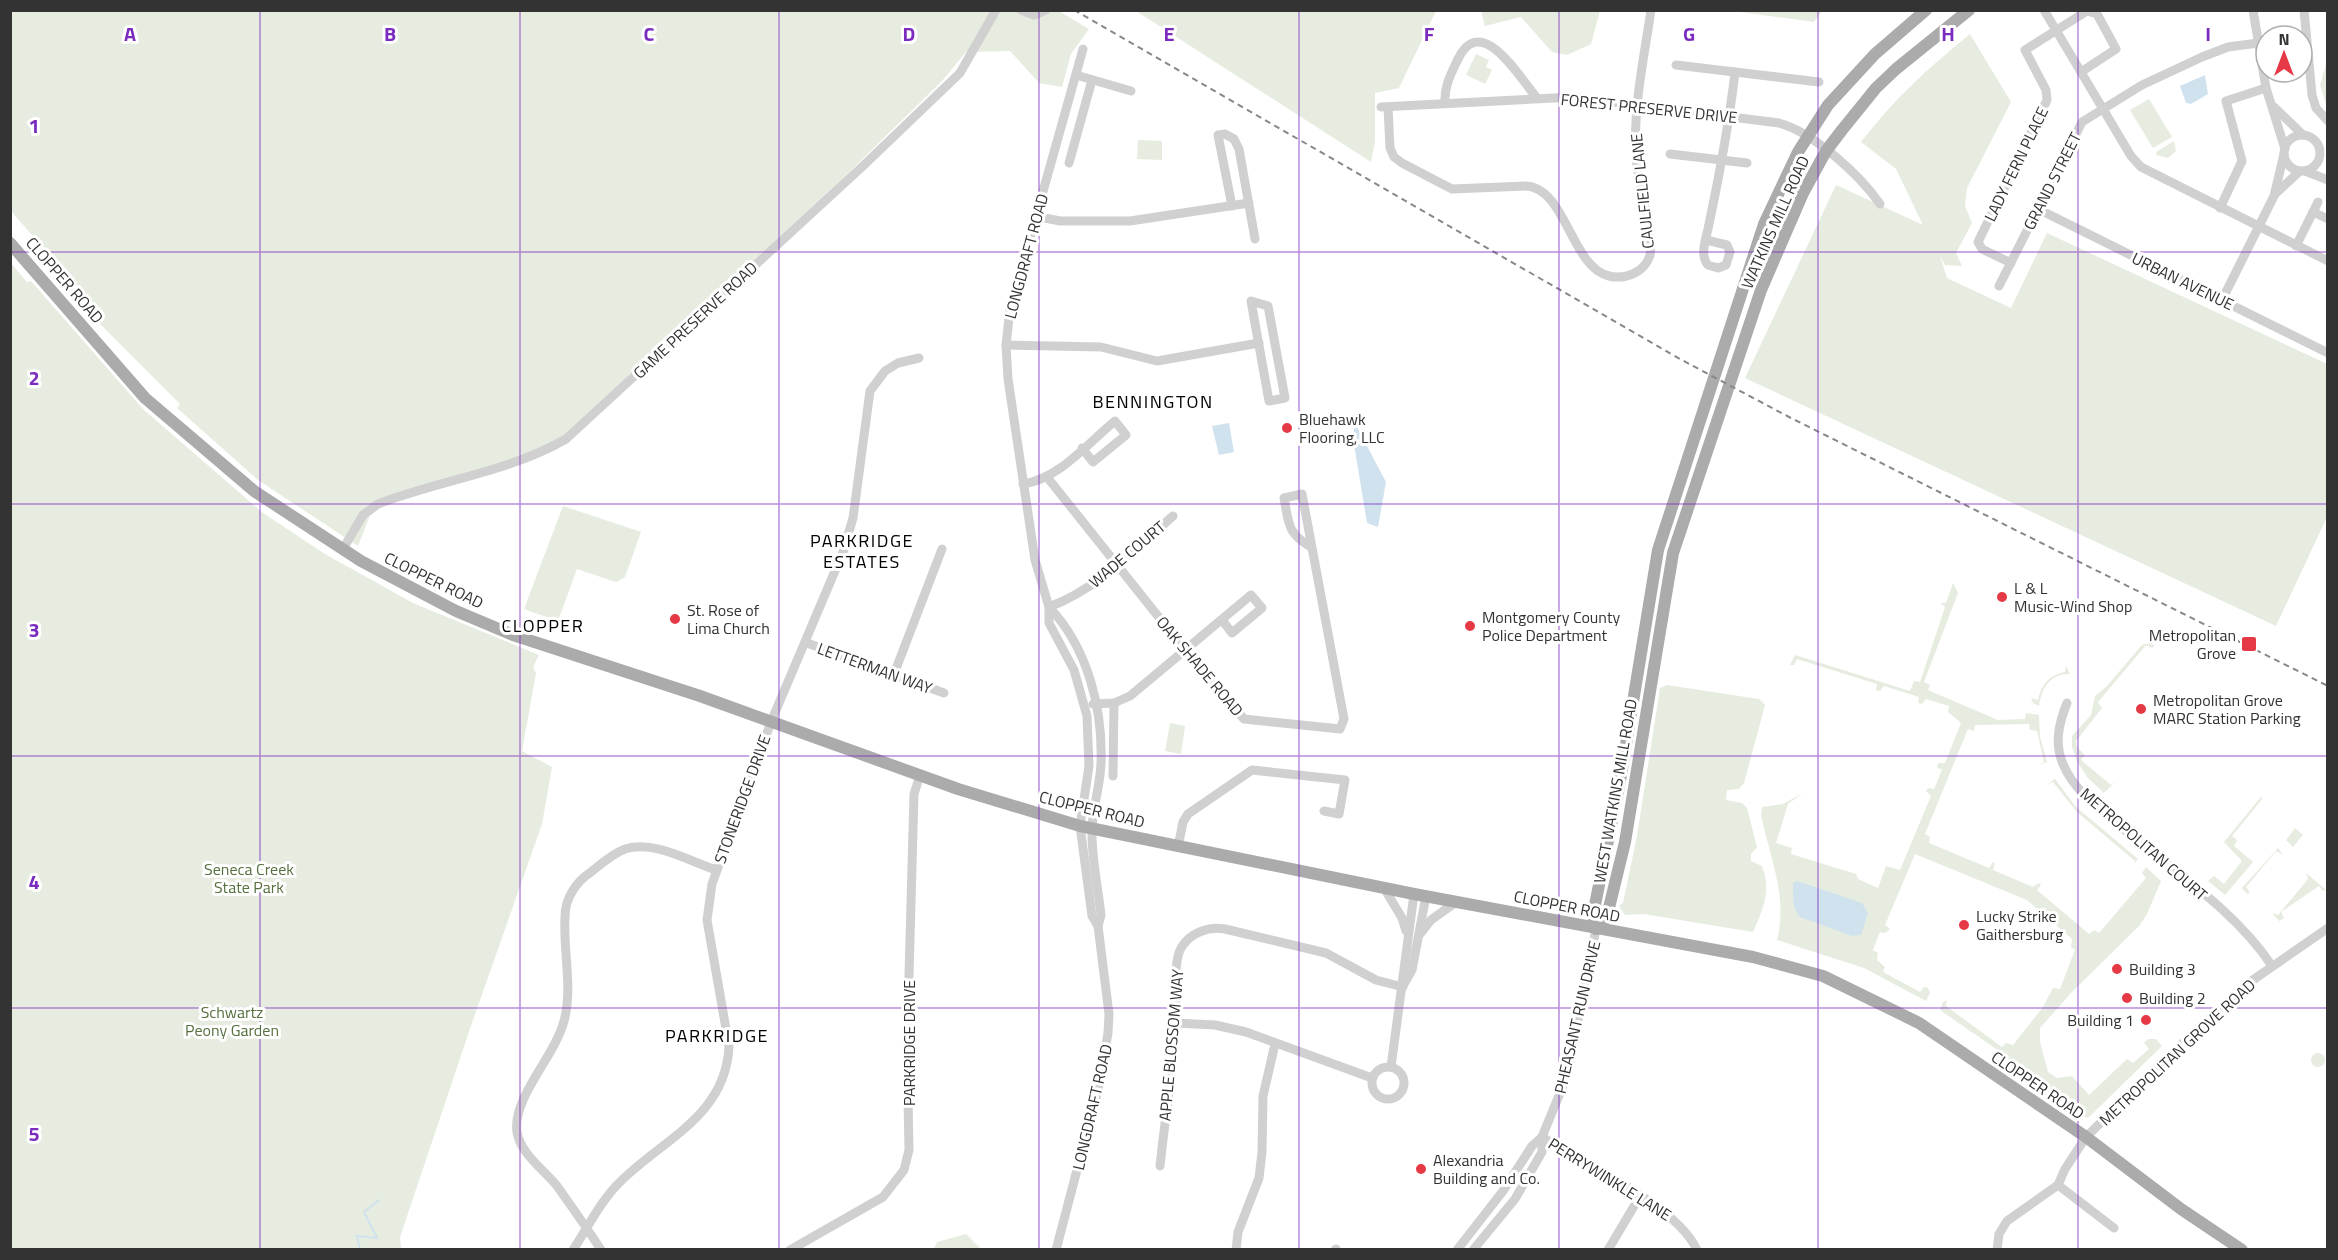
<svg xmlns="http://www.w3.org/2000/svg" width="2338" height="1260" font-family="'Titillium Web',sans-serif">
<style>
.green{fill:#e6ecdf}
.water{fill:#cfe2ee}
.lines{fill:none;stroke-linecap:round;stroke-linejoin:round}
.stream{stroke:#cfe2ee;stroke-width:2}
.minor{stroke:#d0d0d0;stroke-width:9}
.major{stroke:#ababab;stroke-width:12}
.rail{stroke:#888;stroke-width:2;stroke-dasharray:6 4.5;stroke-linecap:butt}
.grid{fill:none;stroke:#7b2cbf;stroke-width:1.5;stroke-opacity:0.55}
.poi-dot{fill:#e63946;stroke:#fff;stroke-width:2}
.labels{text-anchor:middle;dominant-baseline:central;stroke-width:6;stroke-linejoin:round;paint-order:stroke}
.street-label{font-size:16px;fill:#333;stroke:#fff}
.poi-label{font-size:16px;fill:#333;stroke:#fff;text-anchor:start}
.park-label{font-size:16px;fill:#56703f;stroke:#fff}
.neighbourhood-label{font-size:18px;letter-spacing:1.5px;fill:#000;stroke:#fff}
.grid-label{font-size:20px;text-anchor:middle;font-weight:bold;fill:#7b2cbf;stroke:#fff;stroke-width:6;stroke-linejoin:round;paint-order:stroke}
</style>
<rect width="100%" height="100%" fill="#fff"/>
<g class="green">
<path d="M1057,10L1089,29L1071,54L1062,87L1039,83L1010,51L966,52L942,81L843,178L563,436C507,470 439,484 376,500L358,546L258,480L177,408L180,404L91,315L53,271L60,267L11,211L10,11Z"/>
<path d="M1136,11H1436L1399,88L1375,93V141L1371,162Z"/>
<path d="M1481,11V10L1600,11L1591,44L1567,55L1552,52L1521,17L1485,26Z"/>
<path d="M1733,11H1822L1814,22Z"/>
<path d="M1970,34L2011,102L1967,188L1965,206L1972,223L1956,253L1962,266L1945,265L1940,256L1947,278L2011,308L2047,233L2327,364V517L2276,626L1745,378L1836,185L1923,225L1896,169L1861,142C1893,100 1929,67 1970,34Z"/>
<path d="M1476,54L1489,60L1486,67L1492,70L1485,84L1466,75Z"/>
<path d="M2327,61V107L2320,85Z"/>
<path d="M2149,99L2172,137L2153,148L2130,110Z"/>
<path d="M1138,140L1162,141V160L1137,159Z"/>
<path d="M2174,141L2176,151L2168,158L2157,155L2156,152Z"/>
<path d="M10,262L27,282L31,281L143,409L263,513L325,554L413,603L539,655L533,667L536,673L522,751L552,767L542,824L473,1020L400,1237L401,1249H11Z"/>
<path d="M563,506L641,532L625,577L616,582L577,569L558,621L524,609Z"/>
<path d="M1953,583L1958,593L1924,682L1930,685L1928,690L1998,720L2025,719L2026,713L2039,715L2040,737L2047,762L2038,765L2044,762L2037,731L2030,730L2029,724L1975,725L1974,731L1968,729L1925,834L1930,837L1929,843L1989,868L1993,862L1995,863L1993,870L2033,887L2039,883L2041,885L2037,890L2089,934L2094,930L2099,933L2146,878L2142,873L2146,867L2161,881L2147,914L2140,925L2072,992L2040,1028V1042L2048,1072L2057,1078L2072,1076L2089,1095L2127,1059L2133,1063L2149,1049L2144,1043L2148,1039H2156L2162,1046L2088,1118L2077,1114L2010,1064L1999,1051L1940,1010L1943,1002L1947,1000L1946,1006L2002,1047L2006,1043L2013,1045L2043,1007L2053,988L2060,989L2075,950L2071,947L2072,939L2027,900L1915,854L1885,925L1890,929L1885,933L1880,932L1873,950L1878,953L1877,960L1885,967L1883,972L1920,992L1924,987L1928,988L1930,993L1926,1001L1864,968L1777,940C1788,896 1770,858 1761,815L1762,807L1783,804L1803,793L1788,804L1776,843L1792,848L1791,854L1856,874L1858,879L1878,888L1886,866L1900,870L1931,796L1926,791L1928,788L1934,789L1942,770L1937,767L1938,763H1945L1961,723L1948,712L1949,706L1926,699L1922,704L1918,703L1919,697L1884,686L1880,691L1876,690L1877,684L1797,659L1794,665H1790L1795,655L1910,691L1914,681L1920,682L1945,607L1940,603H1946Z"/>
<path d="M2149,643L2155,645L2152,648L2146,645L2098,702L2102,708L2076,741L2077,747L2085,755L2081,760L2111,785L2116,781L2104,793L2088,778L2077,761L2072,747V736L2091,715L2095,696L2107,686L2142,645Z"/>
<path d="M2066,666L2070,674C2050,674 2042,687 2039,706L2033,703L2031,698L2038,700C2041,684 2049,675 2065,672Z"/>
<path d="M1667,685L1759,699L1765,705L1744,783L1739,789L1727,790L1726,800L1742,803L1747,808L1757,847L1751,854V861L1762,866C1771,890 1764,908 1753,932L1644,914L1625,915L1619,906L1623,903L1637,836L1660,688Z"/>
<path d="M1170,723L1185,726L1181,754L1165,751Z"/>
<path d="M2055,779L2076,807L2138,859L2134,864L2135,861L2077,812L2053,782L2047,785Z"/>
<path d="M2261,797L2263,798L2232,836L2237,840L2234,846L2253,862L2225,895L2208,881L2214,876L2224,884L2242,861L2224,842Z"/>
<path d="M2295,828L2303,835L2293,847L2286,840Z"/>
<path d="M2278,848L2283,855L2276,851L2246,887L2250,892L2247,894L2242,888Z"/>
<path d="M2306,873L2326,890L2323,891L2319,886L2281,912L2284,918L2279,921L2272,913L2278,915L2308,879Z"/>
<circle cx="2318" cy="1060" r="7"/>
<path d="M966,1234L981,1249H934L937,1242Z"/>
</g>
<g class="water">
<path d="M2205,75L2208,94L2191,104L2186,103L2180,86Z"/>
<path d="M1229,423L1234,452L1219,455L1212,426Z"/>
<path d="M1357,427L1386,482L1378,527L1367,523L1353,438L1354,429Z"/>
<path d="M1797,881L1862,903L1868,913L1861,935L1852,936L1800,917C1792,908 1793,894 1793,883Z"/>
</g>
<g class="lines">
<path class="stream" d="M360,1250L357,1236L377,1238L364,1212L379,1200"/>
<g class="minor">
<path d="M1021,10L1034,15L1046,10"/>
<path d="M2044,10L2131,156L2141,167L2328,261"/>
<path d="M2253,10L2266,88L2285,149"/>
<path d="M2304,10L2312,95L2316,108L2328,121"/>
<path d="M1083,49L1010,309L1006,345L1008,379L1035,560L1049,607V623L1074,670L1087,716L1089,766L1080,826L1092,916L1098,926"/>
<path d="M1676,65L1819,82"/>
<path d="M1076,75L1131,91"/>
<path d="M1445,103C1444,86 1451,74 1458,59C1481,11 1519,77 1537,98"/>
<path d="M1381,107L1574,97L1779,123C1813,132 1860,175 1880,204"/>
<path d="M1388,107L1390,148L1394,157L1402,163L1452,189L1526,186C1566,188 1571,267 1609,276C1626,280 1645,272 1650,255C1654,240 1637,178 1636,156C1633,107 1644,58 1651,10"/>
<path d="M2274,107L2303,135"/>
<circle cx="2302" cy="153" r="18"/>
<path d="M1670,154L1747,163"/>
<path d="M1069,163L1092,80"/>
<path d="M2305,171L2328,180"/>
<path d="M2275,194L2300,171"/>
<path d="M1232,206L1218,135L1225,134L1234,139L1239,149L1255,239"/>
<path d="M2220,208L2242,161L2226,101L2266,88"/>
<path d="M2038,209L2328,353"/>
<path d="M2313,212L2328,219"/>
<path d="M1035,216L1060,221H1130L1249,203"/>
<path d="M1706,240L1727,245L1730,252L1726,265L1718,268L1708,265C1700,256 1705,241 1708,229C1719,177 1729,125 1735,72"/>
<path d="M2296,246L2318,202"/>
<path d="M2011,263L1982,249L1978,242L2047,100L2046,90L2025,50L2087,11L2097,14L2116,49L2081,72"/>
<path d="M1999,286L2082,122L2142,85L2202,57L2228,47L2258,43"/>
<path d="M2222,300L2274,196L2284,154"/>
<path d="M1251,301L1268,306L1285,398L1269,401Z"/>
<path d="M1006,345L1101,347L1157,361L1259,343"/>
<path d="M1047,477L1185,650L1244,719L1340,729L1344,719L1302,494L1284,498C1289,524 1287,533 1311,547"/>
<path d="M1023,484C1059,479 1088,443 1115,421L1126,435L1093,462L1082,448"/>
<path d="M343,549L363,515L378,504C440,480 509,472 566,439L863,166L960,73L996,10"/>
<path d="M1049,607C1088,648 1103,709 1101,764C1100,786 1093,807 1092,828C1091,857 1098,887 1101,915L1098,926L1109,1014L1108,1033L1098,1090L1056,1250"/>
<path d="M1049,607C1098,589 1135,549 1173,516"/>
<path d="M807,643L944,693"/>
<path d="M894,674L942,549"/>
<path d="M2067,703C2059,723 2054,743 2063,764C2074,791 2100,809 2121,827C2172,870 2235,910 2272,966"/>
<path d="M1093,704L1114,703L1130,696L1251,595L1262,608L1232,633L1222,620"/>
<path d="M1113,776L1114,703"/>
<path d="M1178,847L1183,822L1188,814L1252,770L1345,780L1339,814L1324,811"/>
<path d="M1384,888L1402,918L1406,931"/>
<path d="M1420,934L1431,920L1456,902"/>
<path d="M1404,984L1412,970L1426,896"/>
<path d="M1176,1023L1215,1025L1246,1032L1372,1078"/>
<circle cx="1388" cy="1083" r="16"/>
<path d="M1391,1067L1414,894"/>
<path d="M1542,1137C1584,1162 1678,1207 1697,1250"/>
<path d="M1160,1166C1165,1118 1173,1070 1176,1022C1177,1003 1172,965 1181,948C1190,933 1208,926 1225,929L1326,953L1376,980L1403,987"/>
<path d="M2058,1185L2114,1228"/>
<path d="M573,1250C588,1227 601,1200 621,1181C665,1138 726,1115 729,1046L707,920L712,884L771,722L843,552L853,518L870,391L885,371L898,363L919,358"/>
<path d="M601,1250C587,1228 572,1207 557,1186C544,1170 520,1153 517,1132C512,1098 554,1058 564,1021C573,988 563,951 565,917C565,898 576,882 591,872C601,864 612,854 625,849C654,840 689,861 716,870"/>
<path d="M790,1250L883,1197L904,1170L909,1150L907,1048L914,794L920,775"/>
<path d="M1236,1250L1238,1232L1259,1178L1262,1152L1263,1096L1275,1044"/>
<path d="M1335,1250L1336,1249"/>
<path d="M1457,1250L1503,1191L1532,1146L1542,1137"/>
<path d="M1473,1250L1515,1199L1542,1152V1137L1567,1076L1596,929"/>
<path d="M1608,1250L1640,1196"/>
<path d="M1997,1250L1999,1234L2007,1221L2058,1185L2065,1169L2086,1137L2174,1051L2247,984L2328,928"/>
</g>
<g class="major">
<path d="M10,243L145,398L254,491L361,561L456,611L513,635L700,696L958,789L1080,826L1414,894L1753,957L1823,976L1919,1023L2086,1137L2181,1209L2242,1250"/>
<path d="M1596,929L1607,916L1625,842L1673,553L1761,290L1803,193L1826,151L1842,130L1876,88L1896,69L1969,10"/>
<path d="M1596,929L1593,915L1596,900L1620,781L1658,550L1764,224L1798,152L1828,105L1875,54L1926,10"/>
</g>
<path class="rail" d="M1074,10L1680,359L1789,417L2328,686"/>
</g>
<path class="grid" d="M260,10V1250M520,10V1250M779,10V1250M1039,10V1250M1299,10V1250M1559,10V1250M1818,10V1250M2078,10V1250M10,252H2328M10,504H2328M10,756H2328M10,1008H2328"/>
<g class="poi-dot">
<circle cx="1287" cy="428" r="6"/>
<circle cx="2002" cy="597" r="6"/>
<circle cx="675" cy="619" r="6"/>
<circle cx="1470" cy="626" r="6"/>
<rect x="2241" y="636" width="16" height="16" rx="3"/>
<circle cx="2141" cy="709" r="6"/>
<circle cx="1964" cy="925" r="6"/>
<circle cx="2117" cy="969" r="6"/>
<circle cx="2127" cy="998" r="6"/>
<circle cx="2146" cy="1020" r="6"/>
<circle cx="1421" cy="1169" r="6"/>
</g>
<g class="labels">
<g class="street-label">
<text transform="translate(1649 108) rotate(6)">FOREST PRESERVE DRIVE</text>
<text transform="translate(2016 164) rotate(-64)">LADY FERN PLACE</text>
<text transform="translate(2052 181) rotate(-63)">GRAND STREET</text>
<text transform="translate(1642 191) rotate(-96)">CAULFIELD LANE</text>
<text transform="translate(1775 222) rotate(-66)">WATKINS MILL ROAD</text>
<text transform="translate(1026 256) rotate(-75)">LONGDRAFT ROAD</text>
<text transform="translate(65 280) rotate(49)">CLOPPER ROAD</text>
<text transform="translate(2183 281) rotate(26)">URBAN AVENUE</text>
<text transform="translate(695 320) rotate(-43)">GAME PRESERVE ROAD</text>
<text transform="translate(1127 554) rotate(-40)">WADE COURT</text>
<text transform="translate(434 580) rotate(26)">CLOPPER ROAD</text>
<text transform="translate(1200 666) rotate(50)">OAK SHADE ROAD</text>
<text transform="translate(875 668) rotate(20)">LETTERMAN WAY</text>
<text transform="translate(1615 791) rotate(-80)">WEST WATKINS MILL ROAD</text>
<text transform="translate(742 799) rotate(-70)">STONERIDGE DRIVE</text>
<text transform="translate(1092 809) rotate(14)">CLOPPER ROAD</text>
<text transform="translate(2144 844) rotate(41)">METROPOLITAN COURT</text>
<text transform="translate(1567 906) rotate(11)">CLOPPER ROAD</text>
<text transform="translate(1577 1017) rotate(-77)">PHEASANT RUN DRIVE</text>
<text transform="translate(909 1043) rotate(-90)">PARKRIDGE DRIVE</text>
<text transform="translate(1171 1045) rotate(-85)">APPLE BLOSSOM WAY</text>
<text transform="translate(2177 1052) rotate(-43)">METROPOLITAN GROVE ROAD</text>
<text transform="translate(2038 1085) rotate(34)">CLOPPER ROAD</text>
<text transform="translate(1092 1107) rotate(-77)">LONGDRAFT ROAD</text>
<text transform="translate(1610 1179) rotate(32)">PERRYWINKLE LANE</text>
</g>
<g class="poi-label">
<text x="1299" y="419">Bluehawk<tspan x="1299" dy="18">Flooring, LLC</tspan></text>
<text x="2014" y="588">L &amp; L<tspan x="2014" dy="18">Music-Wind Shop</tspan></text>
<text x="687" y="610">St. Rose of<tspan x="687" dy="18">Lima Church</tspan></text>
<text x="1482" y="617">Montgomery County<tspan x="1482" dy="18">Police Department</tspan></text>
<text x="2236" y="635" text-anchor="end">Metropolitan<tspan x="2236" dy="18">Grove</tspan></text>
<text x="2153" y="700">Metropolitan Grove<tspan x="2153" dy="18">MARC Station Parking</tspan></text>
<text x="1976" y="916">Lucky Strike<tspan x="1976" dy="18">Gaithersburg</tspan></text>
<text x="2129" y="969">Building 3</text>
<text x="2139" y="998">Building 2</text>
<text x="2134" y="1020" text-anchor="end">Building 1</text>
<text x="1433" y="1160">Alexandria<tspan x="1433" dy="18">Building and Co.</tspan></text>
</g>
<g class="park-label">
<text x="249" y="869">Seneca Creek<tspan x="249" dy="18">State Park</tspan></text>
<text x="232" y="1012">Schwartz<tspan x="232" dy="18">Peony Garden</tspan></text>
</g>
<g class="neighbourhood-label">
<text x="1153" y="401">BENNINGTON</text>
<text x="862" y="540">PARKRIDGE<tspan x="862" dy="21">ESTATES</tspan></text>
<text x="543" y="625">CLOPPER</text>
<text x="717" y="1035">PARKRIDGE</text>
</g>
</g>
<g class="grid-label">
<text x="130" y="41">A</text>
<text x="390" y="41">B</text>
<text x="649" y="41">C</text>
<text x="909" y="41">D</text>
<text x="1169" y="41">E</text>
<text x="1429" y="41">F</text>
<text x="1689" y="41">G</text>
<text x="1948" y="41">H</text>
<text x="2208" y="41">I</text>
<text x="34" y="133">1</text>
<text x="34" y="385">2</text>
<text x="34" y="637">3</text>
<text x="34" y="889">4</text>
<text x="34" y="1141">5</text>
</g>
<rect width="2338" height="1260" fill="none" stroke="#333333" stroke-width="24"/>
<g transform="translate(2284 54)"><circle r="28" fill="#ffffff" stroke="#adadad" stroke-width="1.5"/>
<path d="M0-4.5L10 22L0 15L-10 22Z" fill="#e63946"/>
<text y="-9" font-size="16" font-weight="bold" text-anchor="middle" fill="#333333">N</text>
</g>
</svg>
